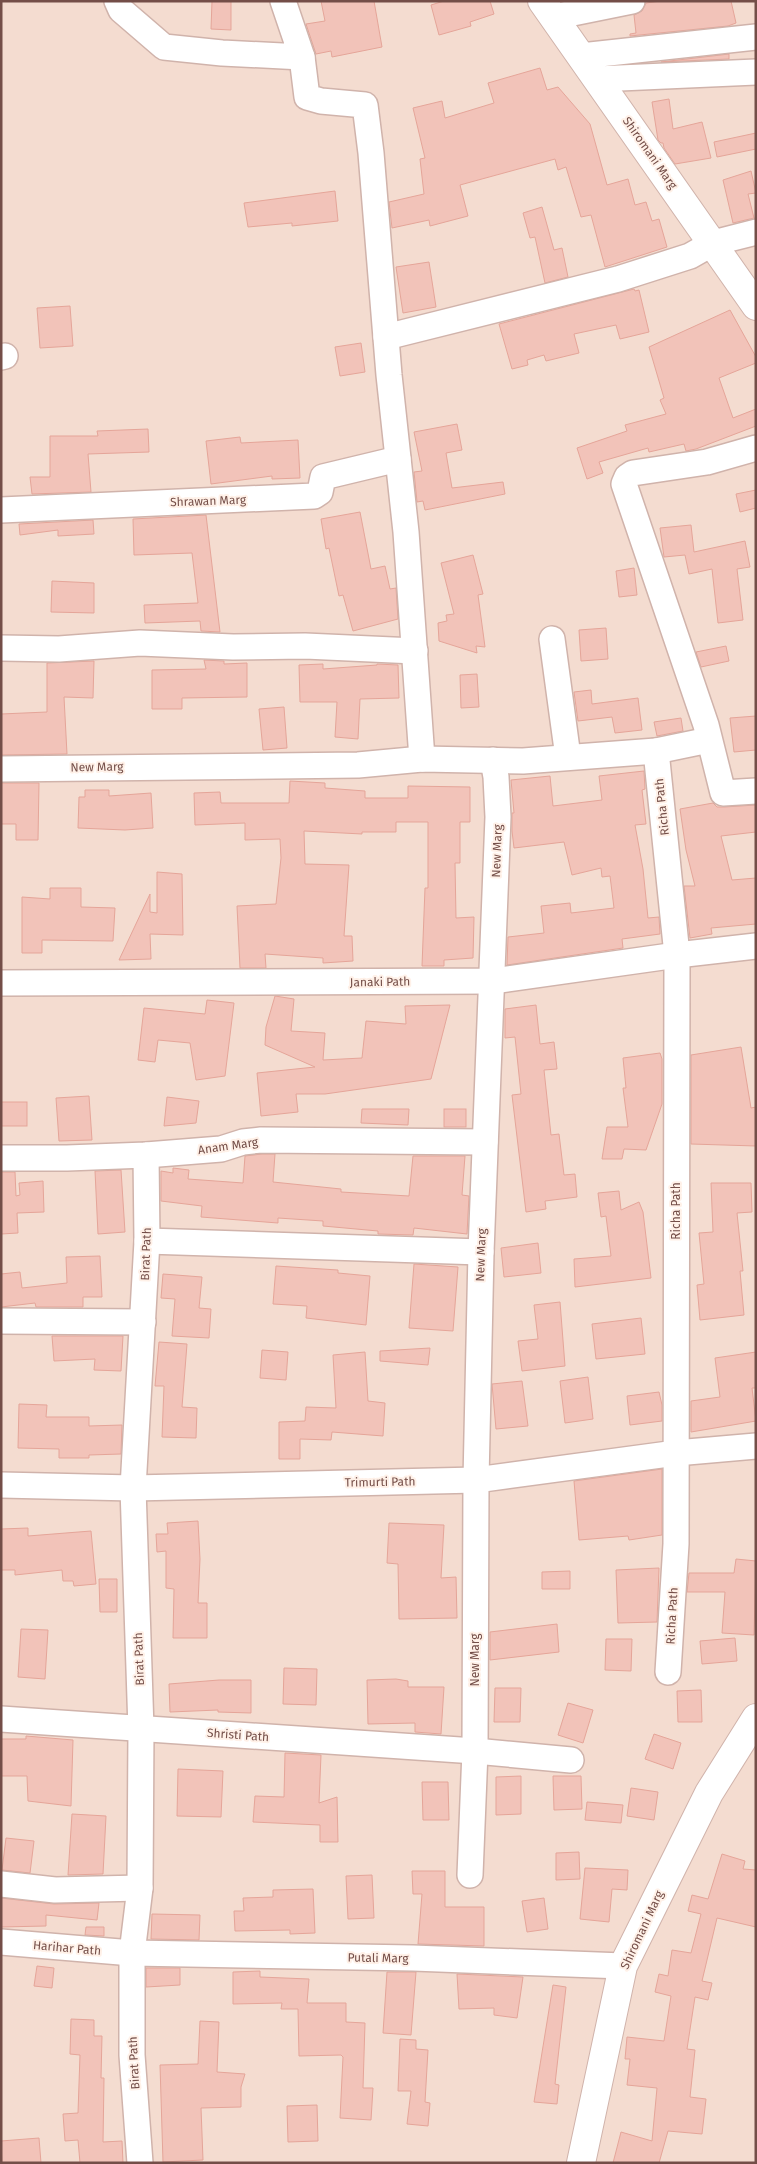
<svg xmlns="http://www.w3.org/2000/svg" width="757" height="2164" font-family="'Fira Sans',sans-serif">
<style>
.residential{fill:#f4dcd0}
.building{fill:#f2c3b9;stroke:#e5a599}
.lines{fill:none;stroke-linecap:round;stroke-linejoin:round}
.minor-casing{stroke:#d0b3ab;stroke-width:28}
.tertiary-casing{stroke:#d0b3ab;stroke-width:30}
.minor{stroke:#fff;stroke-width:25}
.tertiary{stroke:#fff;stroke-width:28}
.labels{text-anchor:middle;dominant-baseline:central;stroke-width:4;stroke-linejoin:round;paint-order:stroke}
.street-label{font-size:12px;fill:#744e48;stroke:#fff1e8}
</style>
<rect width="100%" height="100%" fill="#fcece1"/>
<rect class="residential" x="1" y="1" width="755" height="2162"/>
<g class="building">
<path d="M212,1H231V30L211,29Z"/>
<path d="M321,1H374L382,47L332,57L331,51L316,54L306,24L325,21Z"/>
<path d="M444,1H490L494,14L470,22L471,26L439,35L431,5Z"/>
<path d="M661,1H731L736,23L728,26L630,36V34L636,33L634,15L642,11L646,3Z"/>
<path d="M729,54V59L661,62Z"/>
<path d="M540,68L547,90L558,87L590,124L607,185L628,179L635,205L646,202L652,221L659,219L667,247L605,267L591,215L581,217L566,167L558,170L555,159L460,185L468,216L430,226L429,220L392,228L389,202L424,194L420,159L425,158L413,108L442,101L445,118L494,103L488,83Z"/>
<path d="M669,99L673,129L702,122L711,158L675,164L664,148L663,143H661L658,140L652,102Z"/>
<path d="M756,133V149L717,157L714,142Z"/>
<path d="M751,171L756,193L748,194L754,218L733,223L723,180Z"/>
<path d="M335,191L338,221L292,226V223L248,227L244,203Z"/>
<path d="M542,207L554,250L562,248L568,277L545,283L535,237L530,238L523,213Z"/>
<path d="M429,262L436,307L403,313L396,267Z"/>
<path d="M634,289L635,291L639,290L649,332L620,339L616,325L574,334L579,353L546,361L544,355L527,360L528,365L512,369L499,324Z"/>
<path d="M70,306L73,346L40,348L37,308Z"/>
<path d="M730,310L756,357V363L719,378L733,418L756,409V426L696,449L686,451L684,444L649,452L648,448L599,462L603,473L587,479L577,448L627,431L625,425L666,414L660,400L664,398L649,347Z"/>
<path d="M361,343L365,372L340,376L335,347Z"/>
<path d="M457,424L462,450L446,453L452,488L503,482L505,494L425,510L423,501L417,502L414,472L422,471L414,432Z"/>
<path d="M148,429L149,452L88,454L91,492L32,494L30,477H50V436H98L97,431Z"/>
<path d="M240,437L241,443L298,440L300,478L272,479V476L211,484L206,441Z"/>
<path d="M756,490V508L740,512L736,494Z"/>
<path d="M360,512L371,569L385,566L390,589L396,588L398,619L353,631L343,595L339,596L329,548L326,549L321,519Z"/>
<path d="M206,515L220,632L201,631L200,621L145,623L144,605L198,603L192,553L134,555L133,519Z"/>
<path d="M93,520L94,534L58,536V530L20,535L19,524Z"/>
<path d="M691,525L694,552L745,541L750,567L737,569L743,620L718,623L712,569L689,574L685,555L664,557L660,528Z"/>
<path d="M473,555L483,594L478,595L485,647L476,646L477,653L439,641L438,623L447,621L446,615L454,614L441,563Z"/>
<path d="M634,568L637,595L619,597L616,571Z"/>
<path d="M52,581L94,583V613L51,612Z"/>
<path d="M606,628L608,659L581,661L579,630Z"/>
<path d="M726,646L729,661L701,667L696,652Z"/>
<path d="M204,660L224,661V664L247,663V697L182,698V709H152V670L206,669Z"/>
<path d="M94,661L93,698L64,697L67,754L1,755V714L47,712V663Z"/>
<path d="M323,664V669L377,665V664L398,665L399,698L360,699L358,739L335,737L337,702H300L299,665Z"/>
<path d="M477,674L479,707L461,708L460,675Z"/>
<path d="M591,690L592,704L638,698L642,730L615,733L612,717L578,721L574,692Z"/>
<path d="M284,707L287,748L263,750L259,709Z"/>
<path d="M756,716V750L734,752L730,718Z"/>
<path d="M681,718L683,731L657,736L654,722Z"/>
<path d="M644,771L645,789L642,790L646,824L635,825L643,869L648,918L659,917L660,934L622,939L623,948L507,965L508,937L544,933L541,906L570,903L571,913L614,908L610,876L602,877L601,868L572,875L564,842L514,848L512,831V813H514L511,780L550,776L553,806L602,800L599,776Z"/>
<path d="M290,781L325,783V788L365,791V798H408V786L470,787V822H460V863H455L456,918L474,917L473,958L444,960V966H422L425,888H428V822H396V832H362V834L304,831L305,864L349,865L344,936H352L353,961L323,963V958L265,954L266,968H240L237,906L276,904L281,858L280,839L245,840V823L195,825L194,793L220,792L221,803H289Z"/>
<path d="M1,783H39L38,840H16V824H1Z"/>
<path d="M85,790H109V796L151,793L153,828L125,830L78,828L79,797H85Z"/>
<path d="M713,803L717,807H724L756,805V832L721,836L732,880L756,878V924L711,928L712,934L690,938L684,886H695L686,850L680,809Z"/>
<path d="M157,872L182,874L183,935L150,934L151,959L119,960L150,894V912L157,913Z"/>
<path d="M50,888H81V907L115,908L113,941L42,940V953H22V897L50,899Z"/>
<path d="M275,996L294,999L291,1031L325,1033L323,1060L362,1058L366,1021L406,1024L405,1006L450,1005L431,1079L325,1094H296L298,1112L261,1116L257,1073L315,1067L265,1045L266,1027Z"/>
<path d="M207,1000L234,1003L225,1076L196,1080L190,1043L158,1040L155,1062L138,1060L144,1008L205,1014Z"/>
<path d="M536,1005L540,1044L554,1042L557,1069L544,1070L551,1135L559,1134L564,1175L575,1174L577,1197L545,1201L546,1209L526,1212L512,1095L521,1094L515,1037L505,1038V1009Z"/>
<path d="M741,1047L751,1108L756,1107V1146L691,1144V1055Z"/>
<path d="M660,1053L662,1059V1104L646,1150L624,1149L622,1159H602L607,1127H628L623,1088H626L623,1058Z"/>
<path d="M89,1096L92,1140L59,1141L56,1098Z"/>
<path d="M167,1097L199,1101L196,1123L164,1126Z"/>
<rect x="1" y="1102" width="26" height="24"/>
<path d="M362,1109H409L408,1125L361,1123Z"/>
<rect x="444" y="1109" width="22" height="18"/>
<path d="M262,1154H275L273,1182L341,1189V1192L409,1196L413,1156H465L462,1195L469,1196L467,1234L414,1228L413,1235L378,1234V1231L323,1226V1221L278,1218V1223L201,1217L202,1206L161,1201V1171L173,1173V1168L189,1170L188,1179L243,1183L245,1156Z"/>
<path d="M121,1170L125,1232L98,1234L95,1171Z"/>
<path d="M1,1172H15L16,1196L20,1195L19,1183L43,1181L44,1212L17,1213L18,1233L1,1234Z"/>
<path d="M711,1183H751L752,1212L737,1213L743,1271H740L744,1315L700,1320L697,1285L704,1284L699,1233L713,1232Z"/>
<path d="M619,1191L621,1210L639,1202L643,1212L651,1278L575,1287L574,1259L611,1256L606,1216L601,1217L598,1193Z"/>
<path d="M538,1243L541,1273L504,1277L501,1248Z"/>
<path d="M100,1256L102,1297H83V1307H36L35,1303L1,1307V1274L20,1272L22,1288L67,1283L66,1257Z"/>
<path d="M414,1264L458,1267L453,1331L409,1328Z"/>
<path d="M276,1266L338,1270V1273L370,1276L366,1325L306,1318L307,1306L273,1304Z"/>
<path d="M163,1274L202,1277L199,1308L211,1309L209,1338L172,1336L175,1299L161,1298Z"/>
<path d="M560,1302L565,1366L522,1371L518,1341L538,1339L534,1305Z"/>
<path d="M641,1318L645,1354L596,1359L592,1324Z"/>
<path d="M52,1336H123L121,1371L94,1370L95,1359L54,1361Z"/>
<path d="M159,1342L187,1344L182,1407L197,1408L196,1438L162,1437L164,1386H155Z"/>
<path d="M430,1348L428,1365L380,1361V1351Z"/>
<path d="M262,1350L288,1352L286,1380L260,1378Z"/>
<path d="M365,1352L368,1401L385,1403L383,1436L332,1432L331,1440L300,1439V1459H279V1422L305,1421L306,1407L336,1408L333,1355Z"/>
<path d="M756,1352V1388H752L756,1421L691,1432V1401L720,1397L715,1358Z"/>
<path d="M588,1377L593,1419L565,1423L560,1381Z"/>
<path d="M522,1381L528,1426L496,1429L492,1384Z"/>
<path d="M659,1392L662,1405V1421L630,1425L627,1396Z"/>
<path d="M19,1404L47,1405L46,1417H89V1426L122,1425L121,1454L89,1455V1458H59V1449L18,1448Z"/>
<path d="M662,1469V1535L629,1540L628,1536L579,1540L574,1481Z"/>
<path d="M198,1521L200,1559L198,1603H207V1638H173L174,1589L166,1588V1551L157,1552L156,1534H168L167,1523Z"/>
<path d="M389,1523L444,1525L441,1578L456,1577L457,1618L399,1619L398,1564L387,1563Z"/>
<path d="M28,1528V1536L91,1531L96,1584L74,1586L73,1581H63L62,1570L15,1575V1570H1V1529Z"/>
<path d="M736,1559L756,1561L754,1635L722,1633L725,1592H687L689,1573H734Z"/>
<path d="M659,1568L657,1622L618,1623L616,1570Z"/>
<path d="M570,1571V1589H542V1572Z"/>
<path d="M99,1579H117V1612H100Z"/>
<path d="M557,1624L559,1652L490,1660V1632Z"/>
<path d="M21,1629L48,1630L45,1679L18,1677Z"/>
<path d="M735,1638L737,1661L702,1664L700,1641Z"/>
<path d="M606,1639H632L631,1671L605,1670Z"/>
<path d="M284,1668L317,1669L316,1705L283,1704Z"/>
<path d="M396,1679L408,1681V1687H444L441,1734L415,1732V1723L368,1724L367,1680Z"/>
<path d="M219,1680H251V1713L218,1712V1710L170,1712L169,1684Z"/>
<path d="M495,1688H521L520,1722H494Z"/>
<path d="M701,1690L702,1722H678L677,1691Z"/>
<path d="M568,1703L593,1710L583,1743L558,1735Z"/>
<path d="M654,1734L681,1743L673,1769L645,1759Z"/>
<path d="M26,1736L73,1740L71,1806L28,1801L27,1776H1V1739H26Z"/>
<path d="M285,1753L321,1755L319,1803L337,1797L338,1842H320V1825L253,1822L255,1796L284,1797Z"/>
<path d="M178,1769L223,1771L221,1817L177,1816Z"/>
<path d="M521,1776V1814L496,1815V1777Z"/>
<path d="M553,1776H581L582,1809L554,1810Z"/>
<path d="M422,1782H448L449,1820H423Z"/>
<path d="M631,1788L658,1792L654,1820L627,1816Z"/>
<path d="M587,1802L623,1805L621,1823L585,1820Z"/>
<path d="M72,1814L106,1816L103,1874L68,1875Z"/>
<path d="M6,1838L34,1841L30,1873L2,1870Z"/>
<path d="M579,1852L580,1879L556,1880V1853Z"/>
<path d="M722,1854L745,1861L743,1869L756,1870V1927L717,1918L702,1981L712,1983L708,2000L695,1997L687,2049L695,2050L690,2097L706,2099L702,2134L668,2131L659,2163H613L621,2132L652,2141L657,2088L627,2085L630,2059H625L627,2037L664,2041L671,1996L655,1992L659,1974L668,1976L672,1950L691,1953L701,1914L688,1911L692,1895L708,1899Z"/>
<path d="M585,1868L628,1870L627,1890L612,1889L609,1922L580,1919Z"/>
<path d="M412,1871H445V1907H484V1946L418,1944L422,1894H413Z"/>
<path d="M372,1875L374,1918L348,1919L346,1876Z"/>
<path d="M313,1889L315,1933L290,1934V1930L235,1931L234,1911H244L243,1898L273,1897V1890Z"/>
<path d="M1,1898L54,1904L99,1903L97,1920L46,1915V1926L1,1927Z"/>
<path d="M544,1898L548,1929L527,1932L522,1901Z"/>
<path d="M152,1914L200,1915L199,1940L151,1939Z"/>
<path d="M86,1927H104V1936L85,1935Z"/>
<path d="M37,1966L54,1968L52,1988L34,1986Z"/>
<path d="M146,1968H180V1985L146,1987Z"/>
<path d="M260,1971V1977L309,1979L307,2003H346V2022L365,2023L363,2088H373L371,2120L340,2118L343,2057L341,2055L299,2056L298,2009H281L282,2003L233,2004V1972Z"/>
<path d="M387,1972H416L411,2035L383,2033Z"/>
<path d="M457,1974L523,1977L517,2018L494,2015V2008L459,2009Z"/>
<path d="M553,1985L566,1987L555,2084L559,2085L557,2104L534,2102Z"/>
<path d="M71,2019L94,2020V2036H102L101,2078H104L103,2142L122,2141L123,2163H80L78,2140L65,2141L63,2114L78,2113L80,2055L70,2054Z"/>
<path d="M200,2021L219,2022L217,2072L245,2074L241,2087V2107L201,2108L203,2160L163,2162L160,2065L198,2064Z"/>
<path d="M400,2039L416,2040V2049L428,2050L425,2102L430,2103L428,2126L407,2124L411,2091H398Z"/>
<path d="M317,2105L318,2141L288,2142L287,2106Z"/>
<path d="M39,2138L41,2163H2L1,2141Z"/>
</g>
<g class="lines">
<g class="minor-casing">
<g id="minor">
<path d="M117,1L121,10L164,47L222,53L302,57L283,1"/>
<path d="M553,17L632,1"/>
<path d="M581,56L756,37"/>
<path d="M302,57L307,97L321,101L365,105L371,153L389,375L406,532L422,759"/>
<path d="M597,79L756,72"/>
<path d="M386,337L618,279L690,256L713,243L756,232"/>
<path d="M1,357L5,356"/>
<path d="M756,448L707,462L633,473L627,477L624,484L706,725L723,793L756,791"/>
<path d="M1,510L314,496L320,492L323,477L398,459"/>
<path d="M552,639L568,757"/>
<path d="M1,648L59,649L140,643L233,647L305,646L415,651"/>
<path d="M656,751L677,955L676,1544L668,1672"/>
<path d="M1,769L358,765L422,759L523,761L656,751L709,740"/>
<path d="M1,983L493,981L677,955L756,946"/>
<path d="M1,1158H67L146,1155L221,1149L243,1142L261,1140L485,1142"/>
<path d="M147,1241L481,1252"/>
<path d="M1,1321L143,1322"/>
<path d="M1,1485L133,1488L476,1480L676,1453L756,1446"/>
<path d="M1,1719L475,1751L571,1760"/>
<path d="M470,1875L475,1751L476,1480L481,1252L498,817L496,777L493,760"/>
<path d="M1,1884L55,1890L140,1888"/>
<path d="M1,1942L132,1953L413,1958L623,1966"/>
<path d="M140,2163L132,2055V1953L140,1888L141,1729L133,1488L147,1241L146,1155"/>
</g>
</g>
<g class="tertiary-casing">
<g id="tertiary">
<path d="M542,1L756,306"/>
<path d="M581,2163L623,1966L709,1793L756,1718"/>
</g>
</g>
<use href="#minor" class="minor"/>
<use href="#tertiary" class="tertiary"/>
</g>
<g class="labels">
<g class="street-label">
<text transform="translate(650 153) rotate(55)">Shiromani Marg</text>
<text transform="translate(208 501) rotate(-2)">Shrawan Marg</text>
<text transform="translate(97 767) rotate(-1)">New Marg</text>
<text transform="translate(662 807) rotate(-96)">Richa Path</text>
<text transform="translate(497 851) rotate(-88)">New Marg</text>
<text transform="translate(380 982) rotate(-1)">Janaki Path</text>
<text transform="translate(228 1146) rotate(-8)">Anam Marg</text>
<text transform="translate(676 1211) rotate(-90)">Richa Path</text>
<text transform="translate(146 1254) rotate(-88)">Birat Path</text>
<text transform="translate(481 1255) rotate(-88)">New Marg</text>
<text transform="translate(380 1482) rotate(-1)">Trimurti Path</text>
<text transform="translate(672 1616) rotate(-87)">Richa Path</text>
<text transform="translate(139 1659) rotate(-92)">Birat Path</text>
<text transform="translate(475 1660) rotate(-90)">New Marg</text>
<text transform="translate(238 1735) rotate(4)">Shristi Path</text>
<text transform="translate(642 1930) rotate(-65)">Shiromani Marg</text>
<text transform="translate(67 1948) rotate(5)">Harihar Path</text>
<text transform="translate(378 1958) rotate(1)">Putali Marg</text>
<text transform="translate(134 2063) rotate(-93)">Birat Path</text>
</g>
</g>
<rect width="757" height="2164" fill="none" stroke="#744e48" stroke-width="5"/>
</svg>
